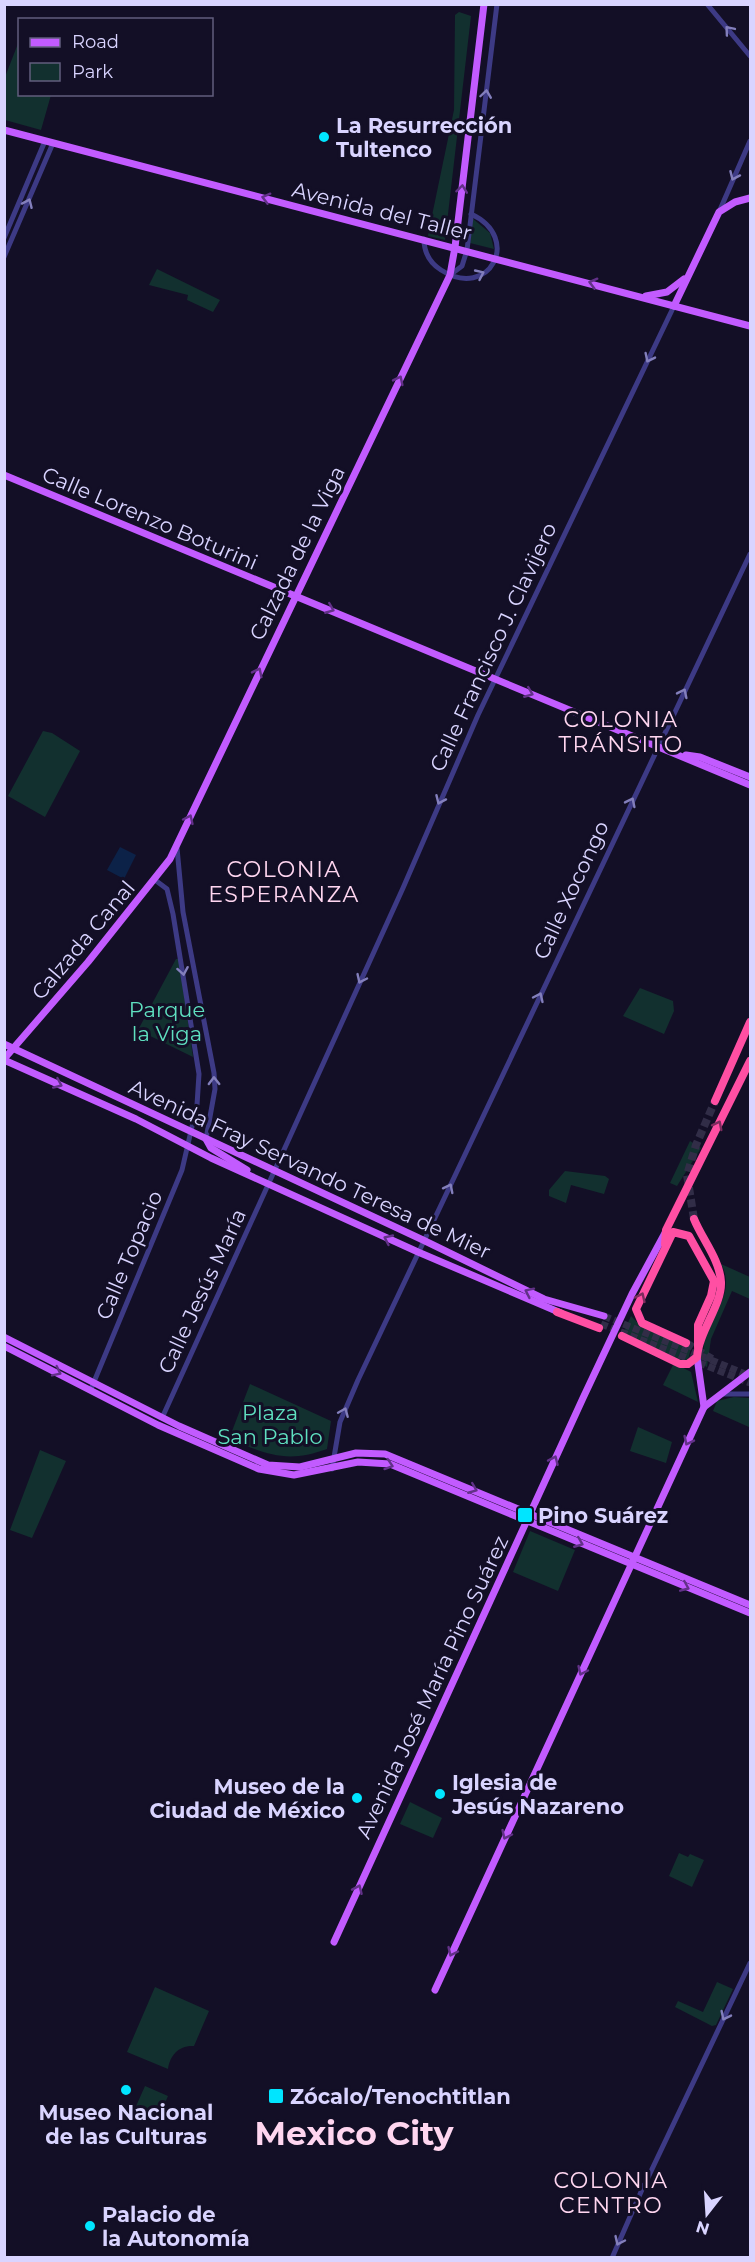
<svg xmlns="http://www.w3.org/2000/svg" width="755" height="2262" font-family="Montserrat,sans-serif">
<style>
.green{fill:#12302f}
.water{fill:#0c2248}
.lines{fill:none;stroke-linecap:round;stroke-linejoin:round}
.major-tunnel{stroke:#312d47;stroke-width:7;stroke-dasharray:7 3.5;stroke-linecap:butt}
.highway-tunnel{stroke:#312d47;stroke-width:8;stroke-dasharray:8 4;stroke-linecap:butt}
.minor{stroke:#3d3a85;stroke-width:5}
.major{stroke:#c25bff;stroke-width:7}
.highway{stroke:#ff4fa3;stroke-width:8}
.oneway{stroke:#837fbc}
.oneway2{stroke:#623188}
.oneway3{stroke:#7d2c5e}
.poi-dot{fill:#00e5ff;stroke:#130f26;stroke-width:2}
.labels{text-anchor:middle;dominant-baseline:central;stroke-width:6;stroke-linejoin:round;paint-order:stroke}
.poi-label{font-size:21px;font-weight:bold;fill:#d9d4ff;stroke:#130f26;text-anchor:start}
.street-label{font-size:21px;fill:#d9d4ff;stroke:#130f26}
.park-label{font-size:21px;fill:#5fe0c0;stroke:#130f26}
.neighbourhood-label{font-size:22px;letter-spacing:1.5px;fill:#ffd6f0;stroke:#130f26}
.town-label{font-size:33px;font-weight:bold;fill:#ffd6f0;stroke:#130f26}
</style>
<rect width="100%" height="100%" fill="#130f26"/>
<g class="green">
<path d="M459,12L471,16L445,240L428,236L429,230L454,110L455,15Z"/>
<path d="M19,41L20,94L51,95L41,130L5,120V77Z"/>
<path d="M472,218L490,233L494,249L470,243Z"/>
<path d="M157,269L220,300L213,312L187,300L188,295L149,285Z"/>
<path d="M43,731L52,733L80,751L45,817L8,796Z"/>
<path d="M176,959H179L193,1057L138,1030Z"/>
<path d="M640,988L673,1001L674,1011L664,1034L623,1016Z"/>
<path d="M690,1141L701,1148L677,1186L670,1183Z"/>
<path d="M565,1171L605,1176L609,1179L604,1194L571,1185L566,1203L549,1196V1190Z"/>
<path d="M721,1264L750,1277V1299L732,1291L711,1339L707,1367L705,1366C704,1359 703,1350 704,1343C710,1316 737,1292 721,1264Z"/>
<path d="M631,1316L641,1326L691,1348L688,1360L677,1359L623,1334Z"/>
<path d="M674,1363L691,1372L698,1402L663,1385Z"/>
<path d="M250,1384L331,1421L327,1449C286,1464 267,1454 229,1439Z"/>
<path d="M734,1397L750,1398L749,1427L713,1411L717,1401Z"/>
<path d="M638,1427L672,1442L666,1463L630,1451Z"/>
<path d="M40,1450L66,1461L32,1538L10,1530Z"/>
<path d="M530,1531L575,1550L558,1591L513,1572Z"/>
<path d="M410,1802L442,1818L433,1838L400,1824Z"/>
<path d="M679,1853L688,1857L690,1854L704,1860L692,1887L669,1876Z"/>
<path d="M717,1982L733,1989L716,2025L712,2026L675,2007L678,2001L703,2012Z"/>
<path d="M155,1987L209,2011L194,2046C179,2045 170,2055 168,2069L127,2052Z"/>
<path d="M145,2086L168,2096L156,2123L133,2113Z"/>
</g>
<path class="water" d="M120,847L136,855L124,879L107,870Z"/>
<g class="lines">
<g class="major-tunnel">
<path d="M604,1316L750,1376"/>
<path d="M601,1324L750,1383"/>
</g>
<g class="highway-tunnel">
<path d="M694,1219L687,1175L696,1145L715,1101"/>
<path d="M686,1343L712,1359"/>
</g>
<g class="minor">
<path d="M707,4L750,56"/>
<path d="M719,212L750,141"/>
<path d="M4,238L45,141"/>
<path d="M424,239C424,252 430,263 441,270C489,301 523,238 471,214"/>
<path d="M4,257L53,143"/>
<path d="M450,275L462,266L467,250L497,4"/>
<path d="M177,848L183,912L214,1073L215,1089L206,1139"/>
<path d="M91,1389L182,1170L197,1105L199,1074L173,914L167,889L155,880"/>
<path d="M722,1394H750"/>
<path d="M162,1418L403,888L478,715L674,306"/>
<path d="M332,1469L340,1422L358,1380L750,554"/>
<path d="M644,2186L750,1963"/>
<path d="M612,2258L644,2185"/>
</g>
<g class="major">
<path d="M4,130L750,326"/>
<path d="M646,296L667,292L684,279"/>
<path d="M674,306L719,212L735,202L750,198"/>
<path d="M4,475L750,785"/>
<path d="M686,755L700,757L750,777"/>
<path d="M4,1044L423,1240L544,1299L604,1316"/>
<path d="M4,1059L88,962L170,859L450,275L455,247L484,4"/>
<path d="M4,1060L136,1119L211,1158L418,1252L561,1313"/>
<path d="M206,1139L211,1148L247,1170"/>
<path d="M4,1337L179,1426L268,1465L300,1467L356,1453L385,1454L750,1605"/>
<path d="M4,1346L158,1425L259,1469L294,1475L358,1462L390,1464L750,1613"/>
<path d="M697,1357L704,1407"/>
<path d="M334,1942L583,1398L632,1294L665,1233"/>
<path d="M435,1990L704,1407L750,1372"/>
</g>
<g class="highway">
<path d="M715,1101L750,1022"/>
<path d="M665,1244L666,1230L750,1061"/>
<path d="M557,1312L599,1328"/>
<path d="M622,1336L680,1364H688L697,1357C699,1331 722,1305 721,1282C720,1260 702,1239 694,1219"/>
<path d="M686,1343L642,1323L636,1309L673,1232L689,1236L714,1281L711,1296L698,1325V1347"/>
</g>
</g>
<defs><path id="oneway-chevron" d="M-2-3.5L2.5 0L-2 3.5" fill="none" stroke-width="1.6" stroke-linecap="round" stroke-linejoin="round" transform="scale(1.5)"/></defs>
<g class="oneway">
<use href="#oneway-chevron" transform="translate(729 30) rotate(-130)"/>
<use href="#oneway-chevron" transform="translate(486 94) rotate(-82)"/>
<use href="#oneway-chevron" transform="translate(734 176) rotate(114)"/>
<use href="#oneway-chevron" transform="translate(28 203) rotate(-66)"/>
<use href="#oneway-chevron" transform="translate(480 274) rotate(-25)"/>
<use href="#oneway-chevron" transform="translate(649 358) rotate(116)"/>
<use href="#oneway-chevron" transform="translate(683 693) rotate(-64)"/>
<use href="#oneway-chevron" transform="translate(440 800) rotate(114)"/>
<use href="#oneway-chevron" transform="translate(631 802) rotate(-64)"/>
<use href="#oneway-chevron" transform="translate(183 971) rotate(80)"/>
<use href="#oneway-chevron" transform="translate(361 979) rotate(115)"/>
<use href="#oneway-chevron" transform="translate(539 997) rotate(-65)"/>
<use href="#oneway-chevron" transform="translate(214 1081) rotate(-91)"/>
<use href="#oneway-chevron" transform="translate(449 1188) rotate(-63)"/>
<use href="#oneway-chevron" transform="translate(344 1412) rotate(-67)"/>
<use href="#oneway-chevron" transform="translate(725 2016) rotate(116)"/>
<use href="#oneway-chevron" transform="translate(619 2241) rotate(115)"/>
</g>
<g class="oneway2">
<use href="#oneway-chevron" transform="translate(462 189) rotate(-83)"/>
<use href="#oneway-chevron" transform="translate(266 198) rotate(-165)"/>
<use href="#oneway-chevron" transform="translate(593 283) rotate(-165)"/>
<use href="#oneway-chevron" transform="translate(399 380) rotate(-64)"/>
<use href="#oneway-chevron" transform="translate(330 609) rotate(22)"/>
<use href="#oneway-chevron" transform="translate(258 672) rotate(-64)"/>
<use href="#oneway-chevron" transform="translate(529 693) rotate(22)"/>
<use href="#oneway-chevron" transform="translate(189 819) rotate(-65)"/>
<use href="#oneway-chevron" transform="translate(58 1084) rotate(24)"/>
<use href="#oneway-chevron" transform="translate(388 1239) rotate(-155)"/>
<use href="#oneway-chevron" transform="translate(529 1292) rotate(-154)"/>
<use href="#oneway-chevron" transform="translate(57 1372) rotate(26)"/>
<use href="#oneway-chevron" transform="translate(688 1441) rotate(116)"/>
<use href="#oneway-chevron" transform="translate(554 1460) rotate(-66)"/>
<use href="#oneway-chevron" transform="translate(389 1465) rotate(18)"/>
<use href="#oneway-chevron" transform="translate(473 1489) rotate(22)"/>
<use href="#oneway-chevron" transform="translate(579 1543) rotate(22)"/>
<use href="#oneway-chevron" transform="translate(685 1587) rotate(23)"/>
<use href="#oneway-chevron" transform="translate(582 1671) rotate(115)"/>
<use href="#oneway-chevron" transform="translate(506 1835) rotate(115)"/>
<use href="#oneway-chevron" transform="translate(358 1889) rotate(-66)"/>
<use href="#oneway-chevron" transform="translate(452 1952) rotate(115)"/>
</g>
<g class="oneway3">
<use href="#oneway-chevron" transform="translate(718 1125) rotate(-63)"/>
<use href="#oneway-chevron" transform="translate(641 1297) rotate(-65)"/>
</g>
<g class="poi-dot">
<circle cx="324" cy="137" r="6"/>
<rect x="517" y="1507" width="16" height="16" rx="3"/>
<circle cx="440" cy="1794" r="6"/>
<circle cx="357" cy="1798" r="6"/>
<circle cx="126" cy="2090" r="6"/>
<rect x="268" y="2088" width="16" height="16" rx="3"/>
<circle cx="90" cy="2226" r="6"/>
</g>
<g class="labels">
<g class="poi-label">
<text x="336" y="125">La Resurrección<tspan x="336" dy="24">Tultenco</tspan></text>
<text x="538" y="1515">Pino Suárez</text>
<text x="452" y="1782">Iglesia de<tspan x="452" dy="24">Jesús Nazareno</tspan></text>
<text x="345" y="1786" text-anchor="end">Museo de la<tspan x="345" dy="24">Ciudad de México</tspan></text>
<text x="290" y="2096">Zócalo/Tenochtitlan</text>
<text x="126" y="2112" text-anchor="middle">Museo Nacional<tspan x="126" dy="24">de las Culturas</tspan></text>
<text x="102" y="2214">Palacio de<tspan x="102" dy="24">la Autonomía</tspan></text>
</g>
<g class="street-label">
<text transform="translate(382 211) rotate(14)">Avenida del Taller</text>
<text transform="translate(150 518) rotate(23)">Calle Lorenzo Boturini</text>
<text transform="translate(297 553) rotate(-64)">Calzada de la Viga</text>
<text transform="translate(493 647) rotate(-65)">Calle Francisco J. Clavijero</text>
<text transform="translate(571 890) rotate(-65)">Calle Xocongo</text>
<text transform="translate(83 940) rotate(-50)">Calzada Canal</text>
<text transform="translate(310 1169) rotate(25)">Avenida Fray Servando Teresa de Mier</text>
<text transform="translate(129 1255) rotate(-67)">Calle Topacio</text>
<text transform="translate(202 1291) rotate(-65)">Calle Jesús María</text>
<text transform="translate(432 1687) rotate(-65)">Avenida José María Pino Suárez</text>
</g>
<g class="park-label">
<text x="167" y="1009">Parque<tspan x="167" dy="24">la Viga</tspan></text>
<text x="270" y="1412">Plaza<tspan x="270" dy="24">San Pablo</tspan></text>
</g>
<g class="neighbourhood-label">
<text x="621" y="719">COLONIA<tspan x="621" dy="25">TRÁNSITO</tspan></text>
<text x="284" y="869">COLONIA<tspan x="284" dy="25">ESPERANZA</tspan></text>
<text x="611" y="2180">COLONIA<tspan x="611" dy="25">CENTRO</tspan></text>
</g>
<g class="town-label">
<text x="354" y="2133">Mexico City</text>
</g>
</g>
<rect width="755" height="2262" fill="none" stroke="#d9d4ff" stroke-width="12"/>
<rect x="18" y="18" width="195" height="78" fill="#130f26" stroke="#625e7d" stroke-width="1.5"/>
<rect x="30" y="38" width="30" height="9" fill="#c25bff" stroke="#625e7d" stroke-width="1.5"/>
<text x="72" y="48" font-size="18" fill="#d9d4ff">Road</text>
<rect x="30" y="63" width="30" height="18" fill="#12302f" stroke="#625e7d" stroke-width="1.5"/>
<text x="72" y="78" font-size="18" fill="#d9d4ff">Park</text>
<g transform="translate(707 2214) rotate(197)" stroke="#130f26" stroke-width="4.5" paint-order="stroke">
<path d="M0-4.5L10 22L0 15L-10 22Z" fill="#d9d4ff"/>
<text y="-9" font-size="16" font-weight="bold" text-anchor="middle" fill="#d9d4ff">N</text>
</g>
</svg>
